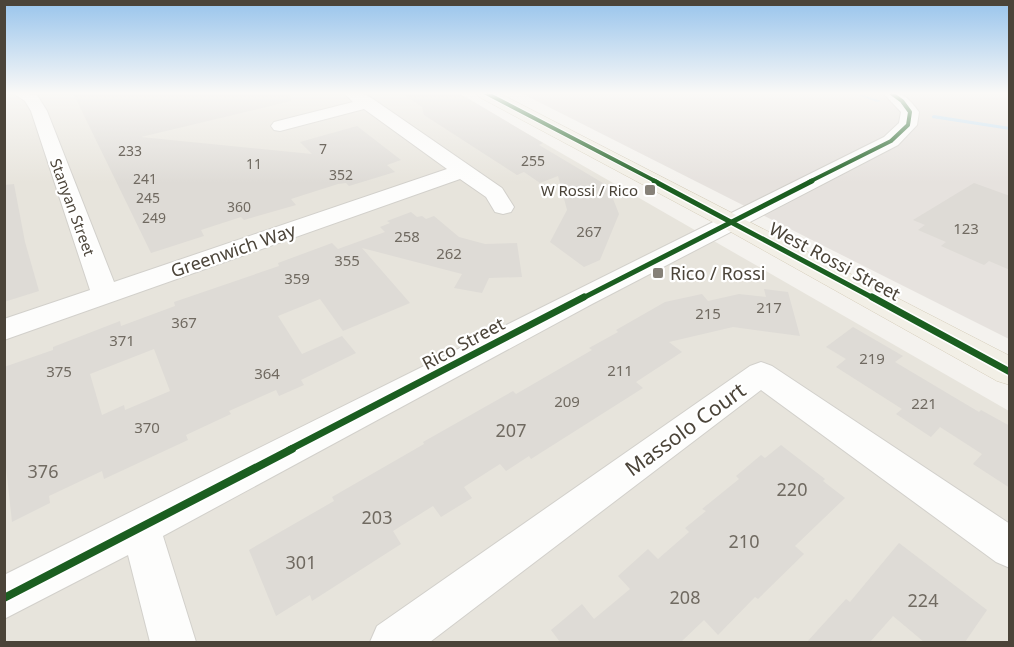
<svg xmlns="http://www.w3.org/2000/svg" width="1014" height="647" font-family="'Noto Sans',sans-serif">
<style>
.residential{fill:#e7e4dc}
.industrial{fill:#e6e2de}
.lines{fill:none;stroke-linecap:round;stroke-linejoin:round}
.stream{fill:#c0ddf1;fill-rule:evenodd}
.building{fill:#dedbd6;fill-rule:evenodd}
.minor-casing{stroke:#d2d0cb;stroke-width:2}
.major-casing{stroke:#d6cebb;stroke-width:1}
.minor{fill:#fdfdfc;fill-rule:evenodd}
.major{fill:#f2efe6;fill-rule:evenodd}
.cycleway-far3-casing{stroke:#fff;stroke-width:6}
.cycleway-far2-casing{stroke:#fff;stroke-width:8}
.cycleway-far1-casing{stroke:#fff;stroke-width:10}
.cycleway-casing{stroke:#fff;stroke-width:12}
.cycleway-far3{stroke:#1b5e20;stroke-width:4}
.cycleway-far2{stroke:#1b5e20;stroke-width:5}
.cycleway-far1{stroke:#1b5e20;stroke-width:7}
.cycleway{stroke:#1b5e20;stroke-width:8}
.poi-dot{fill:#868178;stroke:#fff;stroke-width:2}
.labels{text-anchor:middle;dominant-baseline:central;stroke-width:4.5;stroke-linejoin:round;paint-order:stroke}
.far-number-label{font-size:14px;fill:#706a61}
.far-poi-label{font-size:15px;fill:#4b4439;stroke:#fff;text-anchor:end}
.far-street-label{font-size:15px;fill:#4b4439;stroke:#fff}
.number-label{font-size:15px;fill:#706a61}
.street-label{font-size:18px;fill:#4b4439;stroke:#fff}
.poi-label{font-size:18px;fill:#4b4439;stroke:#fff;text-anchor:start}
.near-number-label{font-size:18px;fill:#706a61}
.near-street-label{font-size:21px;fill:#4b4439;stroke:#fff}
</style>
<rect width="100%" height="100%" fill="#f4f2ee"/>
<path class="residential" d="M4,93H457L1009,411V642H5Z"/>
<path class="industrial" d="M521,93H1009V339L808,238Z"/>
<g class="lines">
<g class="stream">
<path d="M852,93H857L881,101L877,102Z"/>
<path d="M934,115L1010,127V130L932,118V116Z"/>
</g>
</g>
<g class="building">
<path d="M73,93H290L291,101L141,137L312,154L300,142L357,126L401,160L387,165L395,172L349,186L346,183L338,184L291,199L296,205L244,220L241,217L201,230L204,236L151,253Z"/>
<path d="M401,93H459L543,143L539,145L608,186L619,214L600,260L584,267L550,242L567,210L558,176L540,183L524,172L517,175L424,115L422,107Z"/>
<path d="M974,183L1010,196V270L989,261L984,265L941,246L946,242L918,230L925,225L913,220Z"/>
<path d="M14,184L25,242L39,291L4,302V185Z"/>
<path d="M411,212L417,217L422,216L426,219L434,216L459,237L485,244L517,243L522,277L489,278L482,293L454,288L462,274L362,248L410,303L343,331L320,299L278,316L302,354L342,336L356,353L301,380L304,385L279,396L276,390L229,411L231,414L186,435L188,440L104,479L102,471L49,496L50,503L12,522L4,449V367L53,350V347L120,321L121,326L175,306L174,302L279,266L278,263L332,243L338,249L385,232L380,227L390,223L387,221ZM154,349L170,391L125,410L124,405L102,415L90,374Z"/>
<path d="M764,289L788,292L800,336L733,327L669,342L682,352L636,382L643,388L531,459L529,456L506,471L500,464L464,487L472,498L441,517L433,506L393,531L401,544L312,601L310,595L276,616L249,550L334,501L332,497L424,444L423,442L513,391L516,394L592,350L589,348L618,332L616,330L665,302L702,294L708,301L739,294L766,297Z"/>
<path d="M853,327L903,356L895,362L979,412L981,410L1010,426V488L973,464L982,454L940,427L931,437L896,414L902,409L836,367L846,359L826,347Z"/>
<path d="M781,445L825,479L823,481L845,498L795,546L804,554L758,599L755,597L718,635L704,620L681,642H560L551,630L582,604L594,619L630,589L618,576L648,549L658,559L689,532L685,528L706,511L702,509L739,479L736,476L761,455L765,458Z"/>
<path d="M899,543L987,610L965,642H924L893,616L870,642H807L846,599L850,602Z"/>
</g>
<g class="lines">
<g class="minor-casing">
<g id="minor">
<path d="M13,93L37,95L47,111L114,282L447,169L364,109L280,131L274,130L271,126L274,122L353,102L344,93H362L373,99L502,188L514,207L511,212L503,214L495,212L486,197L460,179L4,340V319L90,290L31,111L25,101Z"/>
<path d="M883,93C902,91 908,97 919,112L917,125L898,145L592,304L163,536L196,642H150L128,555L4,619V575L884,137L899,123L901,112Z"/>
<path d="M761,362L772,366L1010,524V568L996,562L761,390L430,642H370L377,626L750,366Z"/>
</g>
</g>
<g class="major-casing">
<path id="major" d="M477,93H499L1010,356V385L997,381L722,227L479,97Z"/>
</g>
<use href="#minor" class="minor"/>
<use href="#major" class="major"/>
<g class="cycleway-far3-casing">
<g id="cycleway-far3">
<path d="M486,93L657,182"/>
<path d="M809,182L891,141L908,125L910,112L902,101L891,93"/>
</g>
</g>
<g class="cycleway-far2-casing">
<g id="cycleway-far2">
<path d="M654,181L875,299"/>
<path d="M581,299L812,181"/>
</g>
</g>
<g class="cycleway-far1-casing">
<g id="cycleway-far1">
<path d="M872,297L1010,372"/>
<path d="M289,450L584,297"/>
</g>
</g>
<g class="cycleway-casing">
<path id="cycleway" d="M4,598L292,449"/>
</g>
<use href="#cycleway-far3" class="cycleway-far3"/>
<use href="#cycleway-far2" class="cycleway-far2"/>
<use href="#cycleway-far1" class="cycleway-far1"/>
<use href="#cycleway" class="cycleway"/>
</g>
<linearGradient id="sky" x2="0" y2="1"><stop stop-color="#98c4ec"/><stop offset="0.51" stop-color="#faf9f7"/><stop offset="1" stop-color="#faf9f7" stop-opacity="0"/></linearGradient>
<rect width="1014" height="183" fill="url(#sky)"/>
<g class="poi-dot">
<rect x="644" y="184" width="12" height="12" rx="3"/>
<rect x="652" y="267" width="12" height="12" rx="3"/>
</g>
<g class="labels">
<g class="far-number-label">
<text x="323" y="148">7</text>
<text x="130" y="150">233</text>
<text x="533" y="160">255</text>
<text x="254" y="163">11</text>
<text x="341" y="174">352</text>
<text x="145" y="178">241</text>
<text x="148" y="197">245</text>
<text x="239" y="206">360</text>
<text x="154" y="217">249</text>
</g>
<g class="far-poi-label">
<text x="638" y="190">W Rossi / Rico</text>
</g>
<g class="far-street-label">
<text transform="translate(73 207) rotate(70)">Stanyan Street</text>
</g>
<g class="number-label">
<text x="966" y="228">123</text>
<text x="589" y="231">267</text>
<text x="407" y="236">258</text>
<text x="449" y="253">262</text>
<text x="347" y="260">355</text>
<text x="297" y="278">359</text>
<text x="769" y="307">217</text>
<text x="708" y="313">215</text>
<text x="184" y="322">367</text>
<text x="122" y="340">371</text>
<text x="872" y="358">219</text>
<text x="620" y="370">211</text>
<text x="59" y="371">375</text>
<text x="267" y="373">364</text>
<text x="567" y="401">209</text>
<text x="924" y="403">221</text>
<text x="147" y="427">370</text>
</g>
<g class="street-label">
<text transform="translate(233 250) rotate(-19)">Greenwich Way</text>
<text transform="translate(835 261) rotate(28)">West Rossi Street</text>
<text transform="translate(463 343) rotate(-28)">Rico Street</text>
</g>
<g class="poi-label">
<text x="670" y="273">Rico / Rossi</text>
</g>
<g class="near-number-label">
<text x="511" y="430">207</text>
<text x="43" y="471">376</text>
<text x="792" y="489">220</text>
<text x="377" y="517">203</text>
<text x="744" y="541">210</text>
<text x="301" y="562">301</text>
<text x="685" y="597">208</text>
<text x="923" y="600">224</text>
</g>
<g class="near-street-label">
<text transform="translate(685 429) rotate(-36)">Massolo Court</text>
</g>
</g>
<rect width="1014" height="647" fill="none" stroke="#4b4439" stroke-width="12"/>
</svg>
